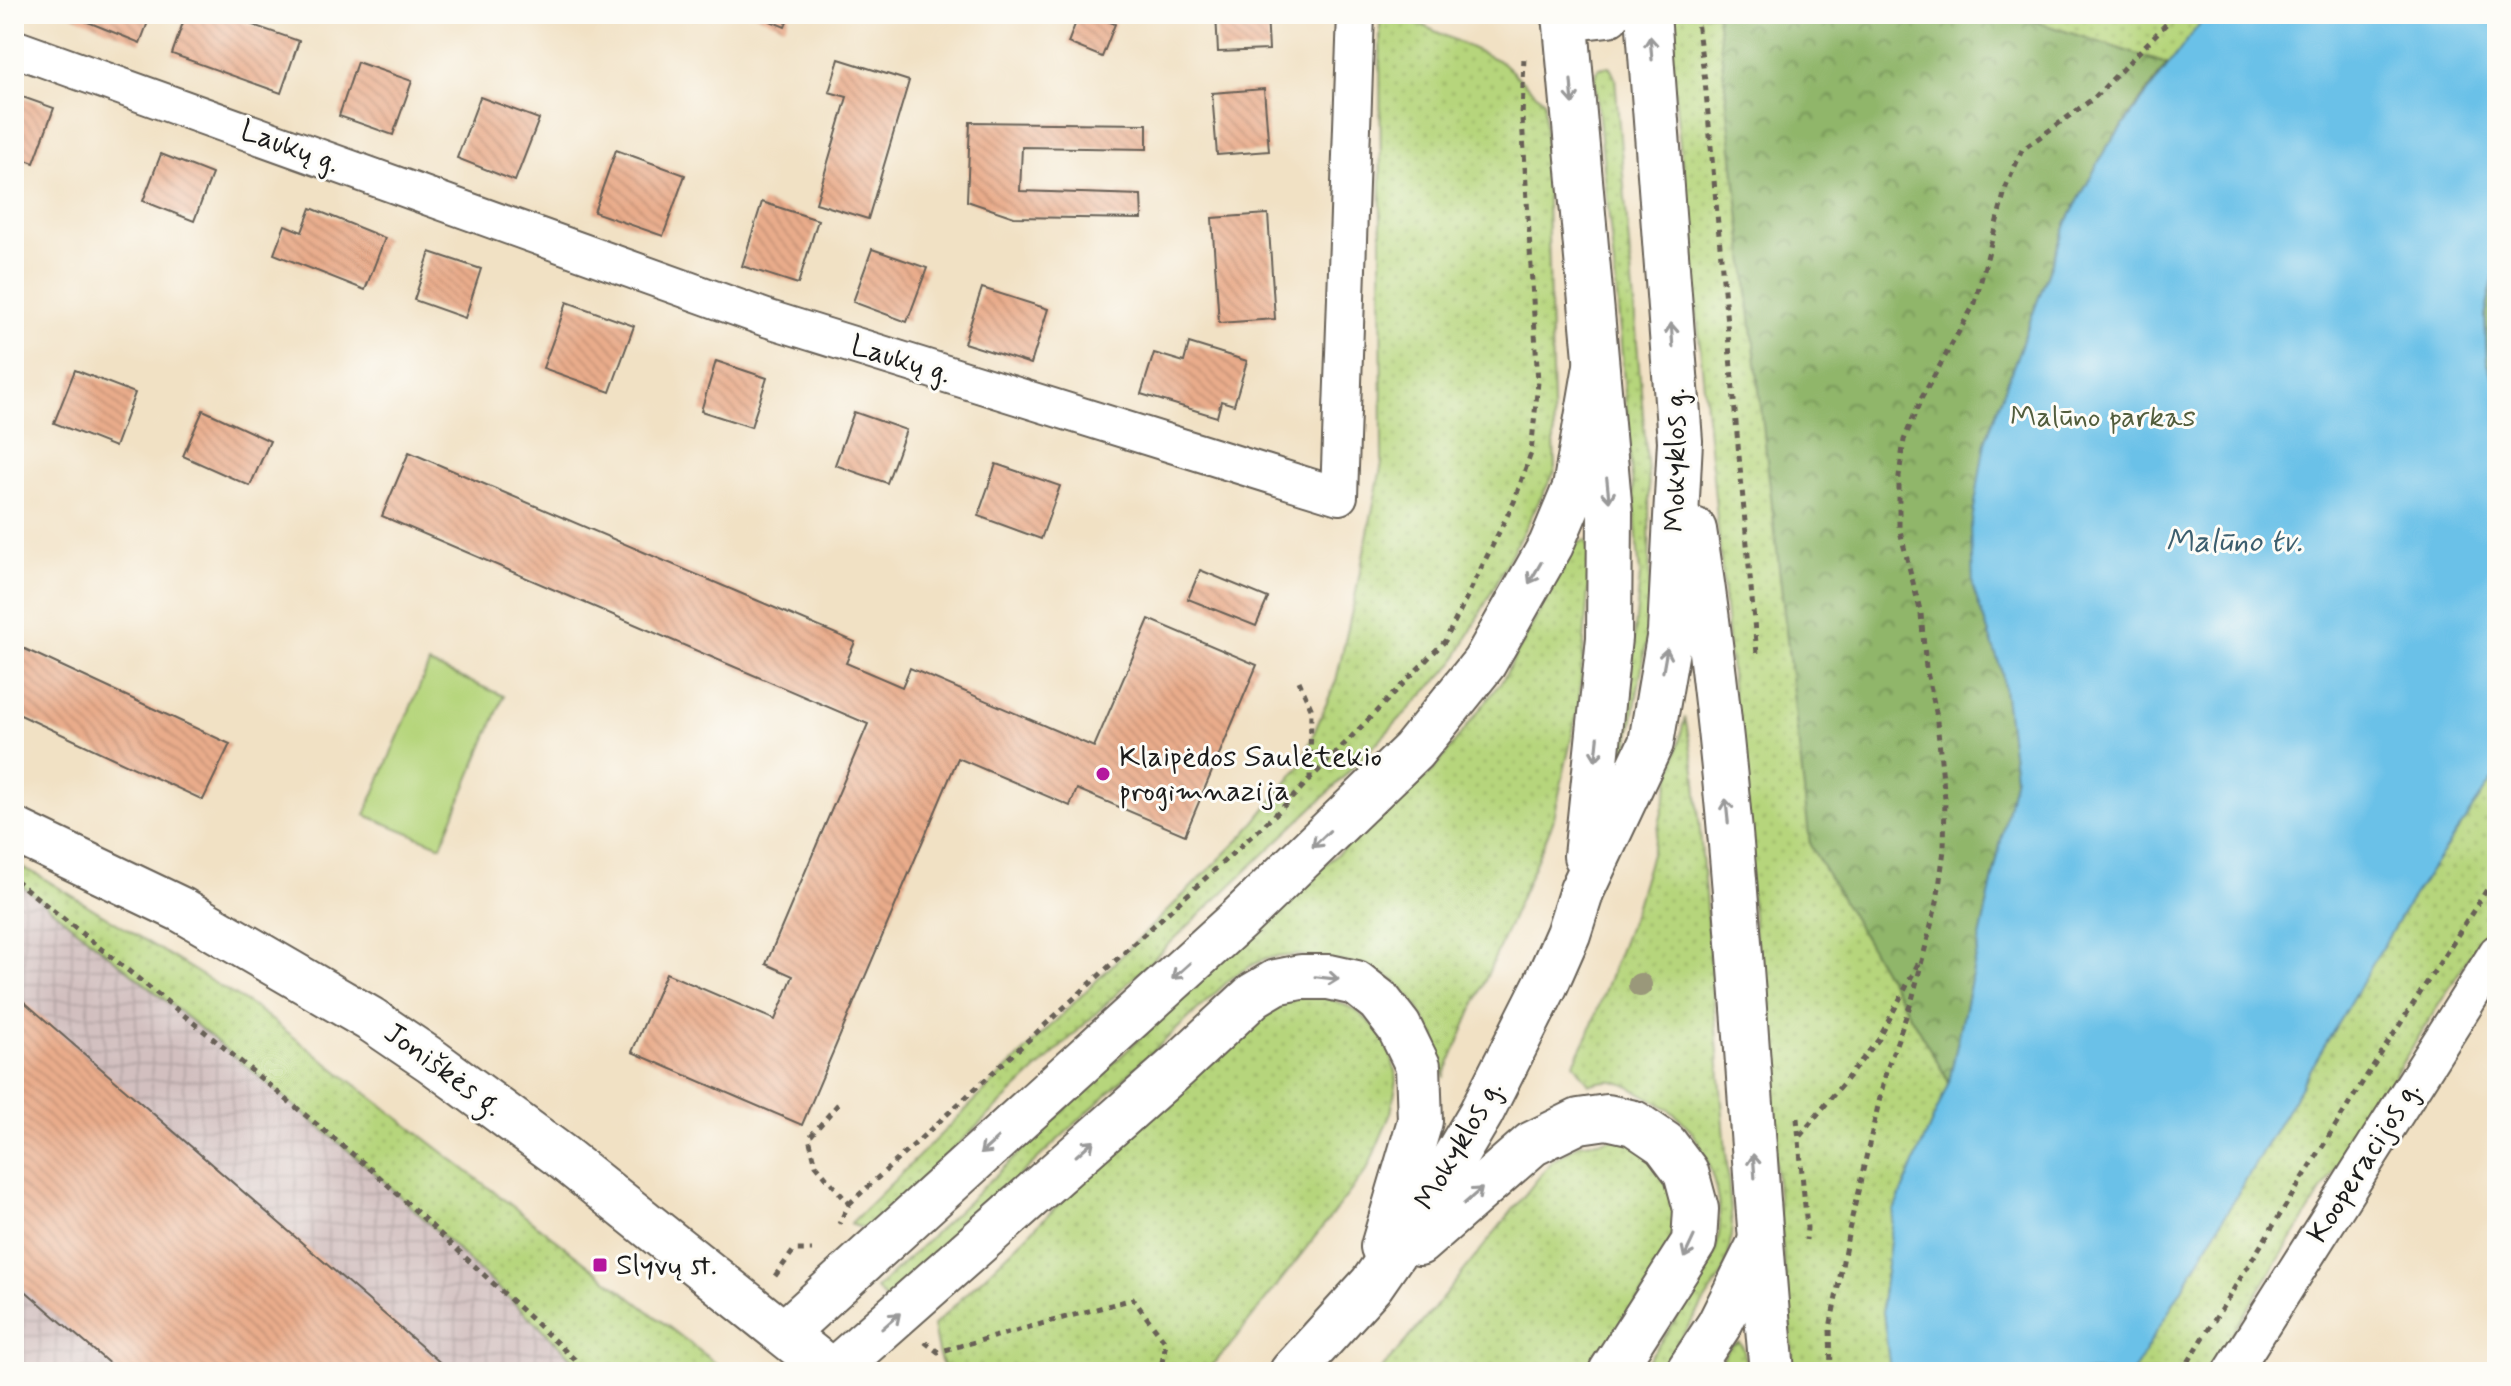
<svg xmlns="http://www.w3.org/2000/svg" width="2511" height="1386" font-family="Mynerve,sans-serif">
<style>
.industrial{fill:url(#industrial-grid)}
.grass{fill:url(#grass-dots);stroke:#69784c;stroke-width:2}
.forest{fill:url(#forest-crowns);stroke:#566944;stroke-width:2}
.pitch{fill:#b6d57b;stroke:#69784c;stroke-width:2}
.water{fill:#6bc1e8;stroke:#446e82;stroke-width:2}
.building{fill:url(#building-back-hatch)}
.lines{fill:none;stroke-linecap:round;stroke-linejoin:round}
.street-casing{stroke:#676157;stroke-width:40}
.secondary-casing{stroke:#676157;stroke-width:48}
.primary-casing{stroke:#676157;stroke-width:48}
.path{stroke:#676157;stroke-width:5;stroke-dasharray:6 6;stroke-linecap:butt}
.street{stroke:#fff;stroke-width:36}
.secondary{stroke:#fff;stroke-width:44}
.primary{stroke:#fff;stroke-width:44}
.tree{fill:#9a987a}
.oneway{stroke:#999}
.poi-dot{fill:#b5179e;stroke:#fdfcf7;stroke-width:3}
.labels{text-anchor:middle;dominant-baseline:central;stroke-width:6;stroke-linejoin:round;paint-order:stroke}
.street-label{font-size:30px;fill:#1c1c1c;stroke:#fdfcf7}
.park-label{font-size:30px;fill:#525d3d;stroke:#fdfcf7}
.poi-label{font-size:30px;fill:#1c1c1c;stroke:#fdfcf7;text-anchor:start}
.water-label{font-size:32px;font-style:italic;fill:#3c5e6e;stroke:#fdfcf7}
</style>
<defs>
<pattern id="industrial-grid" width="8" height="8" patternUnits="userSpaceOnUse" patternTransform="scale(2)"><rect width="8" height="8" fill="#d2bfbf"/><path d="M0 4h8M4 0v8" fill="none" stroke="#b4a4a4"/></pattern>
<pattern id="grass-dots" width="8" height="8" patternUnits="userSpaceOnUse" patternTransform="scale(2)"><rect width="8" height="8" fill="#b6d57b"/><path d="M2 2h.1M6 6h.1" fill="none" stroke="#9cb66a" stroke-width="1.8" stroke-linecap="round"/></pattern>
<pattern id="forest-crowns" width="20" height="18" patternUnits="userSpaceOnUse" patternTransform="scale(2)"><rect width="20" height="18" fill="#90b66b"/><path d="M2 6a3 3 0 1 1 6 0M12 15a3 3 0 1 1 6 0" fill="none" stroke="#759357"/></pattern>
<pattern id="building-back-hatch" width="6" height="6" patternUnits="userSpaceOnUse" patternTransform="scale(2)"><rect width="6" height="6" fill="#e9ac8b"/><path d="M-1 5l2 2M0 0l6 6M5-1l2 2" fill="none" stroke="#c79377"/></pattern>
</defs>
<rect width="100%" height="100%" fill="#fdfcf7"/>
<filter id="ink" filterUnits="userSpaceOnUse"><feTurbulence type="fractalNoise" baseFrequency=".0125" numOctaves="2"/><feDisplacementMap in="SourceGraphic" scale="16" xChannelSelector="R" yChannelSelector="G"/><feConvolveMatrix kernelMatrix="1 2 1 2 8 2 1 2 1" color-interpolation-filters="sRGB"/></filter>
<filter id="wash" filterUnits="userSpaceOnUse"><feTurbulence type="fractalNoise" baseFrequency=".006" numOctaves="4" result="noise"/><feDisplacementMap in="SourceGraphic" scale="32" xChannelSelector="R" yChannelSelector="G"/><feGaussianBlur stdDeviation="1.8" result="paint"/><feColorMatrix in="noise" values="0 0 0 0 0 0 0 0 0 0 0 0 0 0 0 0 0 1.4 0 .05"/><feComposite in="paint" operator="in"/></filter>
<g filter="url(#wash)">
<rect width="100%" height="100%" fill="#f1e1c4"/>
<path class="industrial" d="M14,879L205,1032L373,1171L588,1372H14Z"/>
<g class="grass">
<path d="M1380,14H1398L1502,62L1544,101L1555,471L1454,663L1328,793L868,1230L850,1224L1246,833L1300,766L1336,681L1355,597L1382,463Z"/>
<path d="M1667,14H2497V912L2208,1372H1794L1716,508Z"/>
<path d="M1609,66L1615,77L1649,486L1650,621L1628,747L1604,825L1629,694L1640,575L1618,307L1595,78L1599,68Z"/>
<path d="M1586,540L1591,555L1579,704L1553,822L1444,1076L1435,1036L1415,1003L1394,980L1367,966L1299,955L1266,958L1236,974L886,1300L876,1289L1299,887L1433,771L1503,679L1576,544Z"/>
<path d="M1685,717L1695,770L1732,1225L1729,1253L1723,1273L1659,1372H1640C1661,1339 1710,1277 1718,1240C1725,1207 1709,1150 1686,1125C1675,1112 1660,1104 1646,1096C1635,1090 1626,1083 1613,1081C1605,1080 1597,1083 1589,1084L1574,1063L1588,1035L1634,912L1656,837Z"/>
<path d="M14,864L38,875L260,1011L727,1372H588L373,1171L205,1032L14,879Z"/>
<path d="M1308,994L1331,999L1356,1010L1376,1028L1390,1050L1397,1080L1391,1113L1367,1170L1229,1347L1205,1372H945L938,1352L933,1326L1259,1011Z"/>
<path d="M1625,1137L1654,1159L1675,1190L1680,1222L1648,1286L1589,1372H1379L1432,1311L1551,1162L1579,1144Z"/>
<path d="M1739,1342L1744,1349L1746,1372H1712L1730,1346Z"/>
</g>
<g class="forest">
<path d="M1717,14H2012L2167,64L2105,150L2067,222L1985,442L1973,588L2002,672L2015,776L1949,1082L1810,845Z"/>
<path d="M2497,261V385L2487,362L2485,316Z"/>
</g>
<path class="pitch" d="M429,664L504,696L441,846L365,815Z"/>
<path class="water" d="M2207,14H2497V261L2485,316L2487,362L2497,385V773L2409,902L2133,1372H1890L1882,1303L1894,1210L1949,1082L2015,776L2002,672L1973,588L1971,527L1985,442L2067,222L2105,150Z"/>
<g id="blocks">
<g class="building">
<path d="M68,14H151L140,43Z"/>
<path d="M186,14H221L299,41L281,93L172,54Z"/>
<path d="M753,14H790L785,27Z"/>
<path d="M1079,14H1091L1115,24L1102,57L1068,43Z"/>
<path d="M1216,14H1267L1269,50L1218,52Z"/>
<path d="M839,59L909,81L868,219L816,203L847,97L829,92Z"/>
<path d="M357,62L412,81L393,135L339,116Z"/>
<path d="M1264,89L1269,151L1217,155L1212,93Z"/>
<path d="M14,94L54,108L34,163L14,156Z"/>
<path d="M480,97L539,119L515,181L457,158Z"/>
<path d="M970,122L1147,124V149L1022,147L1020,191L1141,195L1142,219L1014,217L967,201Z"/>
<path d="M616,150L685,175L663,236L594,212Z"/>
<path d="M161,154L212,174L194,221L143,201Z"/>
<path d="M762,202L818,220L798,284L742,266Z"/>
<path d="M311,208L385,238L365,290L274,254L285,225L302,232Z"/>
<path d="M1268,214L1275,319L1219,323L1212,218Z"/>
<path d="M872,249L927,268L907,322L853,302Z"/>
<path d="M430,252L481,269L465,318L414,300Z"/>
<path d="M982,288L1048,309L1031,364L964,343Z"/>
<path d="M567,302L634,326L610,392L543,368Z"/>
<path d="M1189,343L1247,361L1234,405L1221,401L1217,417L1141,394L1154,353L1184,362Z"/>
<path d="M716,361L767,378L751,427L701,411Z"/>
<path d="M75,370L135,393L115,447L54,423Z"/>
<path d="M203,410L270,441L250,486L183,456Z"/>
<path d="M854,412L906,430L887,483L835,465Z"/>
<path d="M409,452L855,642L846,663L902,687L910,668L1094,747L1149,619L1257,665L1185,835L1077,789L1070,806L958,758L802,1125L632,1052L666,973L775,1020L793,976L766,964L868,724L382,516Z"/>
<path d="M996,464L1060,486L1041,539L978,516Z"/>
<path d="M1200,570L1268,598L1256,626L1188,599Z"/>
<path d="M14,644L230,744L203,800L14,712Z"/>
<path d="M14,993L451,1372H119L14,1281Z"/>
</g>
</g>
</g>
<g filter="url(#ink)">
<use href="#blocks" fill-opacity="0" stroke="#676157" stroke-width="2"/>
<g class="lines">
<g class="street-casing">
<g id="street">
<path d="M14,48L769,319L1339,496L1356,14"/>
<path d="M2232,1372L2497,953"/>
</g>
</g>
<g class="secondary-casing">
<path id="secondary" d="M14,830L182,910L370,1019L432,1061L561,1156L832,1372"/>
</g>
<g class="primary-casing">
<g id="primary">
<path d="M1565,14L1610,513L1609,638L1586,856"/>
<path d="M1565,19L1608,14"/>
<path d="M1694,530C1738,809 1746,1092 1772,1372"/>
<path d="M1419,1243L1532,1144L1579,1121L1607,1117L1634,1123L1665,1144L1686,1172L1696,1209L1694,1242L1611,1372"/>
<path d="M784,1333L1239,919L1413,751L1484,663L1551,545L1575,488L1596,366"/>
<path d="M832,1372L1178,1066L1254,995L1276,982L1301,977H1329L1356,983L1379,1001L1399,1027L1418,1066L1420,1121L1383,1247"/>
<path d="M1292,1372L1372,1284L1426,1206L1481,1113L1546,984L1568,934L1582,890L1651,743L1670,632L1680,441L1648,14"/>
<path d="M1688,1372L1719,1325L1760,1243"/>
</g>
</g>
<g class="path">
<path d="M1696,14L1705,81L1757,654"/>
<path d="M1299,681L1311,708L1310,778"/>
<path d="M15,880L205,1032L373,1171L588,1372"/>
<path d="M838,1104L809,1138L816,1165L849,1204L839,1224"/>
<path d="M1797,1118L1807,1228L1806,1240"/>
<path d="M1800,1136L1879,1039L1920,960"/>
<path d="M849,1204L1279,811L1445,641L1514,502L1531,453L1538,382L1522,118L1524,55"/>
<path d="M775,1276L794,1250H812"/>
<path d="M925,1342L938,1352L1133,1299L1166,1343L1160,1372"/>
<path d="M1831,1372L1830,1328L1849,1230L1886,1072L1912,1000L1937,902L1944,850L1945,799L1936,712L1926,668L1921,614L1899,527V476L1904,440L1921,399L1975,303L2006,187L2022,150L2094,98L2176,14"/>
<path d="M2182,1372L2364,1080L2497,874"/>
</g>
<use href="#street" class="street"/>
<use href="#secondary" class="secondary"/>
<use href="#primary" class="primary"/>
</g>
<circle class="tree" cx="1640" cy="985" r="12"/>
<defs><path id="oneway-shaft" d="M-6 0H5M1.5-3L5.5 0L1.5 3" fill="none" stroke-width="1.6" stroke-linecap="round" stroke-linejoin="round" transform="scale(2)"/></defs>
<g class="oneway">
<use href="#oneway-shaft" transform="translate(1651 48) rotate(-95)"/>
<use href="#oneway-shaft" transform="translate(1572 92) rotate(85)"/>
<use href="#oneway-shaft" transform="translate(1672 335) rotate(-94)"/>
<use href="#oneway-shaft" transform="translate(1608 490) rotate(84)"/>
<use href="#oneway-shaft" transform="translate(1535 573) rotate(120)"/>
<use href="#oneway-shaft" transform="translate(1665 660) rotate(-80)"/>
<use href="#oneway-shaft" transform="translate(1597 749) rotate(96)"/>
<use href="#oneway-shaft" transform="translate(1727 811) rotate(-96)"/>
<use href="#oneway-shaft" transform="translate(1321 839) rotate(136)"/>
<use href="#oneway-shaft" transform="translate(1181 971) rotate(138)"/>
<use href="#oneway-shaft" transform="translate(1327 978) rotate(6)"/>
<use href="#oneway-shaft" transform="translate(989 1146) rotate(138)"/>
<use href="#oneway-shaft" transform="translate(1085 1148) rotate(-42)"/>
<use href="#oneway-shaft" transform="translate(1754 1166) rotate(-94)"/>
<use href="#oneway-shaft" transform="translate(1473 1196) rotate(-41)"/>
<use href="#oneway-shaft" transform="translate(1689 1247) rotate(115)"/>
<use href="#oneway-shaft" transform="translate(891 1321) rotate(-41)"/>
</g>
</g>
<g class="poi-dot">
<circle cx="1103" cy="774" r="8"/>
<rect x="592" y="1257" width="16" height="16" rx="4"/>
</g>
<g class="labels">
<g class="street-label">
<text transform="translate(290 147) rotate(20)">Laukų g.</text>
<text transform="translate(901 360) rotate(17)">Laukų g.</text>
<text transform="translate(1675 460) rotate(-90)">Mokyklos g.</text>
<text transform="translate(443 1070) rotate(36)">Joniškės g.</text>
<text transform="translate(1459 1145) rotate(-60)">Mokyklos g.</text>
<text transform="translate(2364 1162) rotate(-58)">Kooperacijos g.</text>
</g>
<g class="park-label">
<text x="2103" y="417">Malūno parkas</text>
</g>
<g class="poi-label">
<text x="1119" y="757">Klaipėdos Saulėtekio<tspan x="1119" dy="34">progimnazija</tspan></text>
<text x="616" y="1265">Slyvų st.</text>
</g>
<g class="water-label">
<text x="2234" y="542">Malūno tv.</text>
</g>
</g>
<rect width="2511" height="1386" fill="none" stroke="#fdfcf7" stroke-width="48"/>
</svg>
